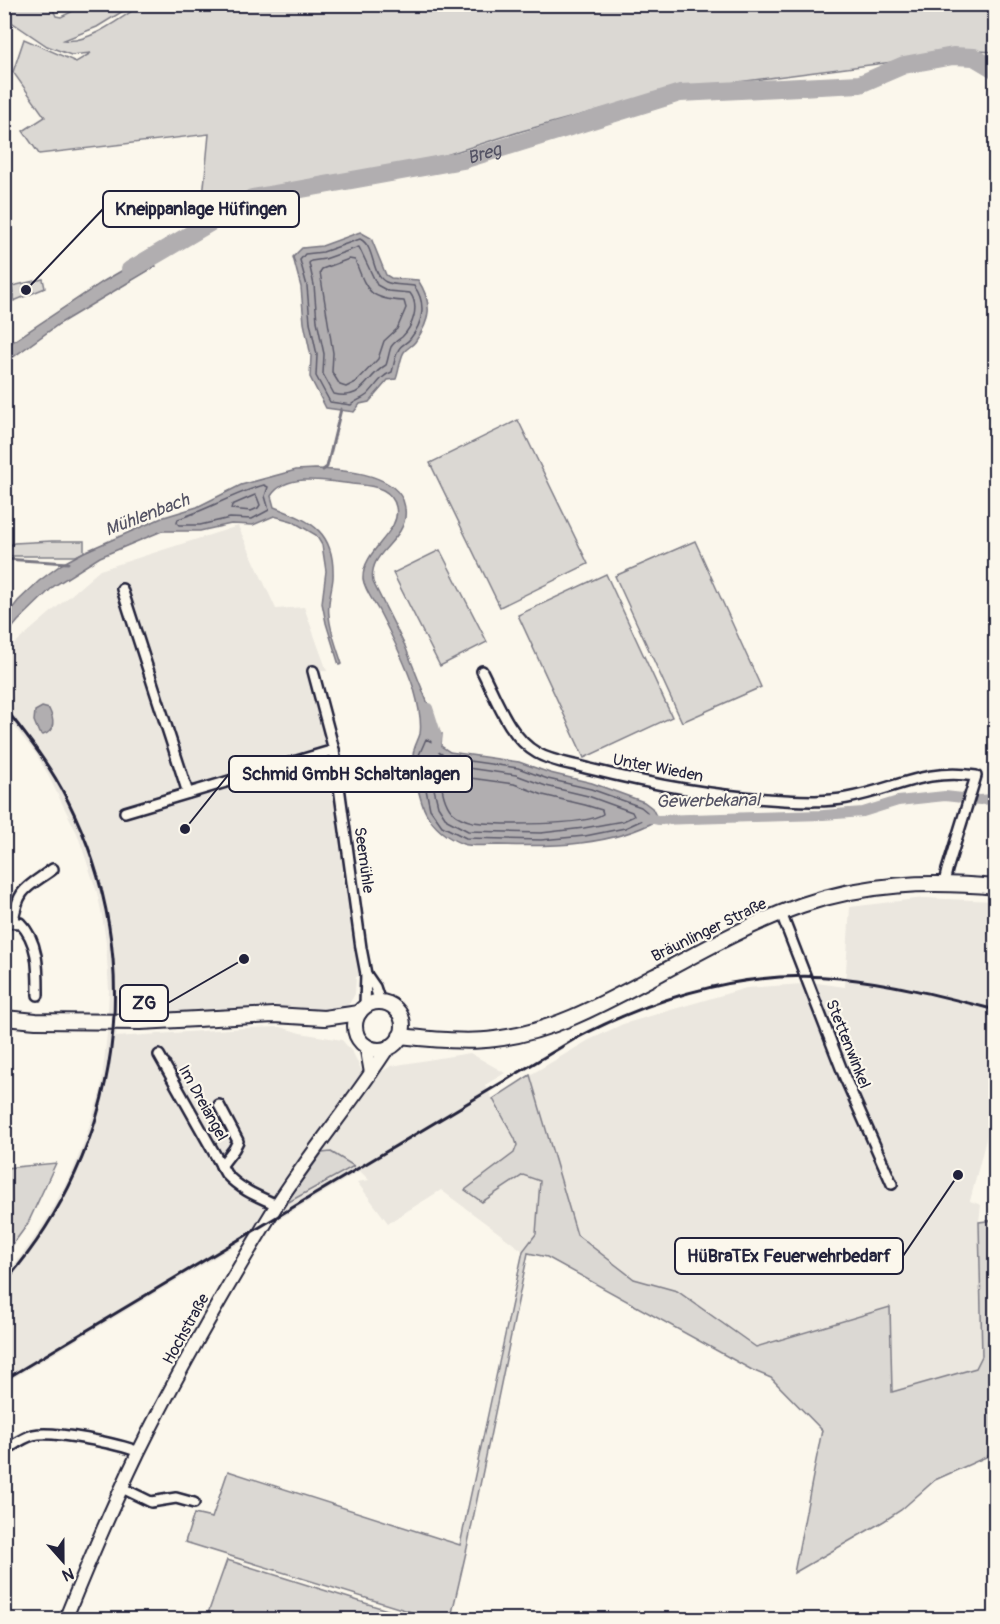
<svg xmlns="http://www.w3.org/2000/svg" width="1000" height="1624" font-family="Pangolin,sans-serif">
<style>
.built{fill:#ebe7df}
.green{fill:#dbd8d3;stroke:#7e7d87;stroke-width:1.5}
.water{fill:#b1aeb0;stroke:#787681;stroke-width:1.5}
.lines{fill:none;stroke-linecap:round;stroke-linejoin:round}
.shore{stroke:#5b5a6a;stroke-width:1.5}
.stream{stroke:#787681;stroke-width:3}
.canal{stroke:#b1aeb0;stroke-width:10}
.river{stroke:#b1aeb0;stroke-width:18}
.minor-casing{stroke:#22223b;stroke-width:14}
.tertiary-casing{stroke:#22223b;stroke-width:16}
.secondary-casing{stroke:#22223b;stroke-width:18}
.minor{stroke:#fbf7ec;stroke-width:9}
.tertiary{stroke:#fbf7ec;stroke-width:12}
.secondary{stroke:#fbf7ec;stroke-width:14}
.rail{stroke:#22223b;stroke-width:3}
.labels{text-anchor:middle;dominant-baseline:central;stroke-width:4.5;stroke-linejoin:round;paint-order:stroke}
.street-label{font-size:16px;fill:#22223b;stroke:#fbf7ec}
.water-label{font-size:18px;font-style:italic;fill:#545364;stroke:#fbf7ec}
.leader{fill:none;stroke:#22223b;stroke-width:2}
.callout-dot{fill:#22223b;stroke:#fbf7ec;stroke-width:2}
.callout{fill:#fbf7ec;stroke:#22223b;stroke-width:2}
.callout-label{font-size:18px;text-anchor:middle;font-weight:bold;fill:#22223b}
</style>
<rect width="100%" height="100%" fill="#fbf7ec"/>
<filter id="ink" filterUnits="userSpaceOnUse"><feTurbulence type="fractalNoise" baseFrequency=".0167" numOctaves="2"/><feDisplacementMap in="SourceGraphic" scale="12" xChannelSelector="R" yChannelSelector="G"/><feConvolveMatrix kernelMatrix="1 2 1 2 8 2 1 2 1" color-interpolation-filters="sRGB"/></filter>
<g filter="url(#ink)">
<g class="built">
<path d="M238,526L276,609L304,607L327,671H314L334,750L366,974L356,977L355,994L349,1004L335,1010L293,1007L118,1016L116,1037L244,1028L281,1027L300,1033L342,1040L353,1053L361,1069L383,1071L391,1066L470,1053L505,1073L485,1085L517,1145L514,1153L466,1190L482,1202L523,1175L540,1181L536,1235L523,1251L441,1190L388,1223L357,1182L369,1180L360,1171L5,1383V1277L33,1240L48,1217L73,1170L84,1142L101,1090L107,1034L109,990L106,942L102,915L97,892L77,833L46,771L36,754L5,715V652L100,570Z"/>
<path d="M924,898L995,901V1104L970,1201L981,1205L979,1222L982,1356L976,1368L892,1392L890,1307L756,1347L677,1291L634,1279L577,1235L530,1075L589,1040L623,1024L746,988L817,983L845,987L850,907Z"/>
</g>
<g class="green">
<path d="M141,5H995V52L978,51L668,91L522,131L446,155L248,196L202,208L209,134L39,154L23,131L45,117L13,72L24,39L76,62L91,53L71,55L47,46L10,21L5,13V5H51L56,16L61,17L85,5H133L97,27L64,40C86,45 123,17 141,5Z"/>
<path d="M43,279L45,288L14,301L12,286Z"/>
<path d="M518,420L588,564L500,607L430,463Z"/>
<path d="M52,541H84V552L76,556H5V548L14,543Z"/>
<path d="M695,541L761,687L682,722L615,576Z"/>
<path d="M440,550L487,642L440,666L393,573Z"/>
<path d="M606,574L672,717L584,758L518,615Z"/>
<path d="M530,1075L577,1235L634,1279L677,1291L756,1347L890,1307L892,1392L976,1368L982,1356L979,1222L995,1220V1453L935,1480L901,1510L884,1521L794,1573L822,1430L771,1378L752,1370L547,1257L528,1253L467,1548L452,1613L453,1619H434L185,1542L194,1514L212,1518L228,1471L460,1545L523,1251L536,1234L540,1181L523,1175L482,1202L465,1190L514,1153L517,1145L515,1139L493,1099Z"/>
<path d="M331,1152L354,1166L285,1204L322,1153Z"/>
<path d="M56,1163L27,1225L5,1255V1168Z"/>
<path d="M227,1560L250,1567L416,1619H206Z"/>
</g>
<g class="water">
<path d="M360,232L371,238L386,275L391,278L418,280C433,303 431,320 415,342C412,346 407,348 404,352C400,358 399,372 396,379L388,380L369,402L360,404L354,412L326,408L310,377L311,356L304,323L301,287L293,257L302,248L322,246Z"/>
<path d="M147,256L156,266L59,324L5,363V347L104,281Z"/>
<path d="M315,469C342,470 390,472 403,500C407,511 406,521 400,531C388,550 369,558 373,582L405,646L434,719L429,721L434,736L442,734L441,746L450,752L519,762L550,773L592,783L644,802L652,808L658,820C611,846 552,847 499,845C488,845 473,847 463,844C447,838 434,828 426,813C420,802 413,769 413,756C413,748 418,741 420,734C422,721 418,703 414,689C405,662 392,636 379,611C374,602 364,589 363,579C362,550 402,532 396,507C395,500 389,493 383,490C373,485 362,485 352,484C329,481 286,472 271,496L274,507C313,522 335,532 333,578C332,590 327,603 329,615C330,631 337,648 342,664L339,665L326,623L322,603L326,571L322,545L316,535L292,521L274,516L253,525L231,524L200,531H162L100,557L54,586L18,621L5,637V618L18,601L39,581L62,564L84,552L164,517L197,507L241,485L296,470Z"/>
<path d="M42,707L49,709C54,719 56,731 43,735L39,733L34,721L35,711Z"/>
</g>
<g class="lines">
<g class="shore">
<path d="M360,239C376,247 370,274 386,282C394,286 406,284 414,286C427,303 423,323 410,339C407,343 401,345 399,349C395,355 394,365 392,372C380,376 376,387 367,395C362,399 355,401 351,405L330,402L316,376L317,355L310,322L307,286L300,260L305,254L323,252Z"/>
<path d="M359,247L377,285L388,291L410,293C420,306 413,326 402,337C398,340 394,342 391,347C389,352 388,360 386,365C365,377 364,401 334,394L323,374L324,354L317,321L314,285L309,263L311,261L325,259Z"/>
<path d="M349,259L355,260C367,291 368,299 404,301L406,308L397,329L384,341L378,359L356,382L346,387L340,385L332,372L333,353L320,272L322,269Z"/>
<path d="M264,485L268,487L265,496L269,510L252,519L230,518L200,525H179L177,523L178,519C208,510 234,493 264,485Z"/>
<path d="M255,495L257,497L260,505L258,508L251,511L231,509L232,505Z"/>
<path d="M426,739L434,743L437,751L448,758L518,768L548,779L591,789L641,807L647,812L649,817L625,828L585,836L541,840L466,838L442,826L430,809L419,755Z"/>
<path d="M429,756L447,765L516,775L546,786L588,796L632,812L634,816L623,821L584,828L541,833L468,831L447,820L438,806L427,759Z"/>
<path d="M441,774L514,784L543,795L585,805L602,810L603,814C585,826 498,825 473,822C467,821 457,817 452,812C444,803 442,789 440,777Z"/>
</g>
<g class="stream">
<path d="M323,470L327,467L341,409"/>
<path d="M4,559L68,563"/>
</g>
<g class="canal">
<path d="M428,708L437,736L436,748"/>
<path d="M645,817L658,820L823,815L863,812L898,801L945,796L980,800L993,799L996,797"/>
</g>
<path class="river" id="s1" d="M130,270L252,198L463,160L680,93L860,84L904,65L953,56L974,57L996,70"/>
<g class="minor-casing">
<g id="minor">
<path d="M122,589L188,793"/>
<path d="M313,671L334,750L361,948L366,974L365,1006"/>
<path d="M482,671C496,698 509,737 537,753C552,762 574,764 590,769C654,785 718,797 784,800C805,801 826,802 847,798C896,789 924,768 976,776L947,870L944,883"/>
<path d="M125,812L334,750"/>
<path d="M781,913L845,1078L892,1184"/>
<path d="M4,922L20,923C39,942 38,970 38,995"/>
<path d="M13,922C18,887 27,888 53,869"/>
<path d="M366,974L375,987L380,1002"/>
<path d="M159,1055L226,1174C241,1190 257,1196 277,1205"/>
<path d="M219,1105L238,1141L234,1149L221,1166"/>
<path d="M4,1451C14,1445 22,1438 33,1435C53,1430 119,1444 139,1452"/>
<path d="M122,1488L151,1502L176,1498L194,1503"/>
</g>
</g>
<g class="tertiary-casing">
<g id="tertiary">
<path d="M366,1045L371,1073"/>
<path d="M65,1620C88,1563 112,1507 138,1453C180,1368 227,1286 276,1206C311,1151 354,1101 389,1046"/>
</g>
</g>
<g class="secondary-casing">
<g id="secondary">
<circle cx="379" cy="1026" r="24"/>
<path d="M4,1018L36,1021L140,1022L274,1015L324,1018L359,1013"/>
<path d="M400,1036C430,1039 466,1043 495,1039C553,1032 604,1003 655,976C703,950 751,923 802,905C865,883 930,881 996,887"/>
</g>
</g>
<use href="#minor" class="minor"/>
<use href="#tertiary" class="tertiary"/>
<use href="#secondary" class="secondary"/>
<g class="rail">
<path d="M4,707C28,737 51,767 68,801C149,962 122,1148 4,1283"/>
<path d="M4,1380L573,1040C656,996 745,969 840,978C892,983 945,997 996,1010"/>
</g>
</g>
</g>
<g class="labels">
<g class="street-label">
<text transform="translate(658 768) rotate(11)">Unter Wieden</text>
<text transform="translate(364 860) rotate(82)">Seemühle</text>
<text transform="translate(709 930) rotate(-26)">Bräunlinger Straße</text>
<text transform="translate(848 1044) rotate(68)">Stettenwinkel</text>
<text transform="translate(203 1103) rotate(61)">Im Dreiangel</text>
<text transform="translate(186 1329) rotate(-61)">Hochstraße</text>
</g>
<g class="water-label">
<text stroke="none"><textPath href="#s1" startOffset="378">Breg</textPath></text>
<text transform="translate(147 515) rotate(-21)">Mühlenbach</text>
<text transform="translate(708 801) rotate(-1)">Gewerbekanal</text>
</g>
</g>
<path class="leader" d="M26 290L103 209M185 829L229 774M244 959L168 1003M958 1175L903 1256"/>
<g class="callout-dot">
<circle cx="26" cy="290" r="6"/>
<circle cx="185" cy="829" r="6"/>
<circle cx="244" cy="959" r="6"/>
<circle cx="958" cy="1175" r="6"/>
</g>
<g class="callout">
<rect x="103" y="191" width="196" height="36" rx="6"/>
<rect x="229" y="756" width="243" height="36" rx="6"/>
<rect x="120" y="985" width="48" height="36" rx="6"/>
<rect x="675" y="1238" width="228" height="36" rx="6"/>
</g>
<g class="callout-label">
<text x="201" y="215">Kneippanlage Hüfingen</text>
<text x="351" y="780">Schmid GmbH Schaltanlagen</text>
<text x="144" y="1009">ZG</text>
<text x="789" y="1262">HüBraTEx Feuerwehrbedarf</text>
</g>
<rect width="1000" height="1624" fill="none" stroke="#fbf7ec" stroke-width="24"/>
<rect x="12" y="12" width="976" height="1600" fill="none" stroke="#22223b" stroke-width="2" filter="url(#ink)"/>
<g transform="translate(63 1561) rotate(159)" stroke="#fbf7ec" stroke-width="4.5" paint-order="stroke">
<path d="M0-4.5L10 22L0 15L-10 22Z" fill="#22223b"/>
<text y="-9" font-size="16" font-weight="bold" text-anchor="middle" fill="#22223b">N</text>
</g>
</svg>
